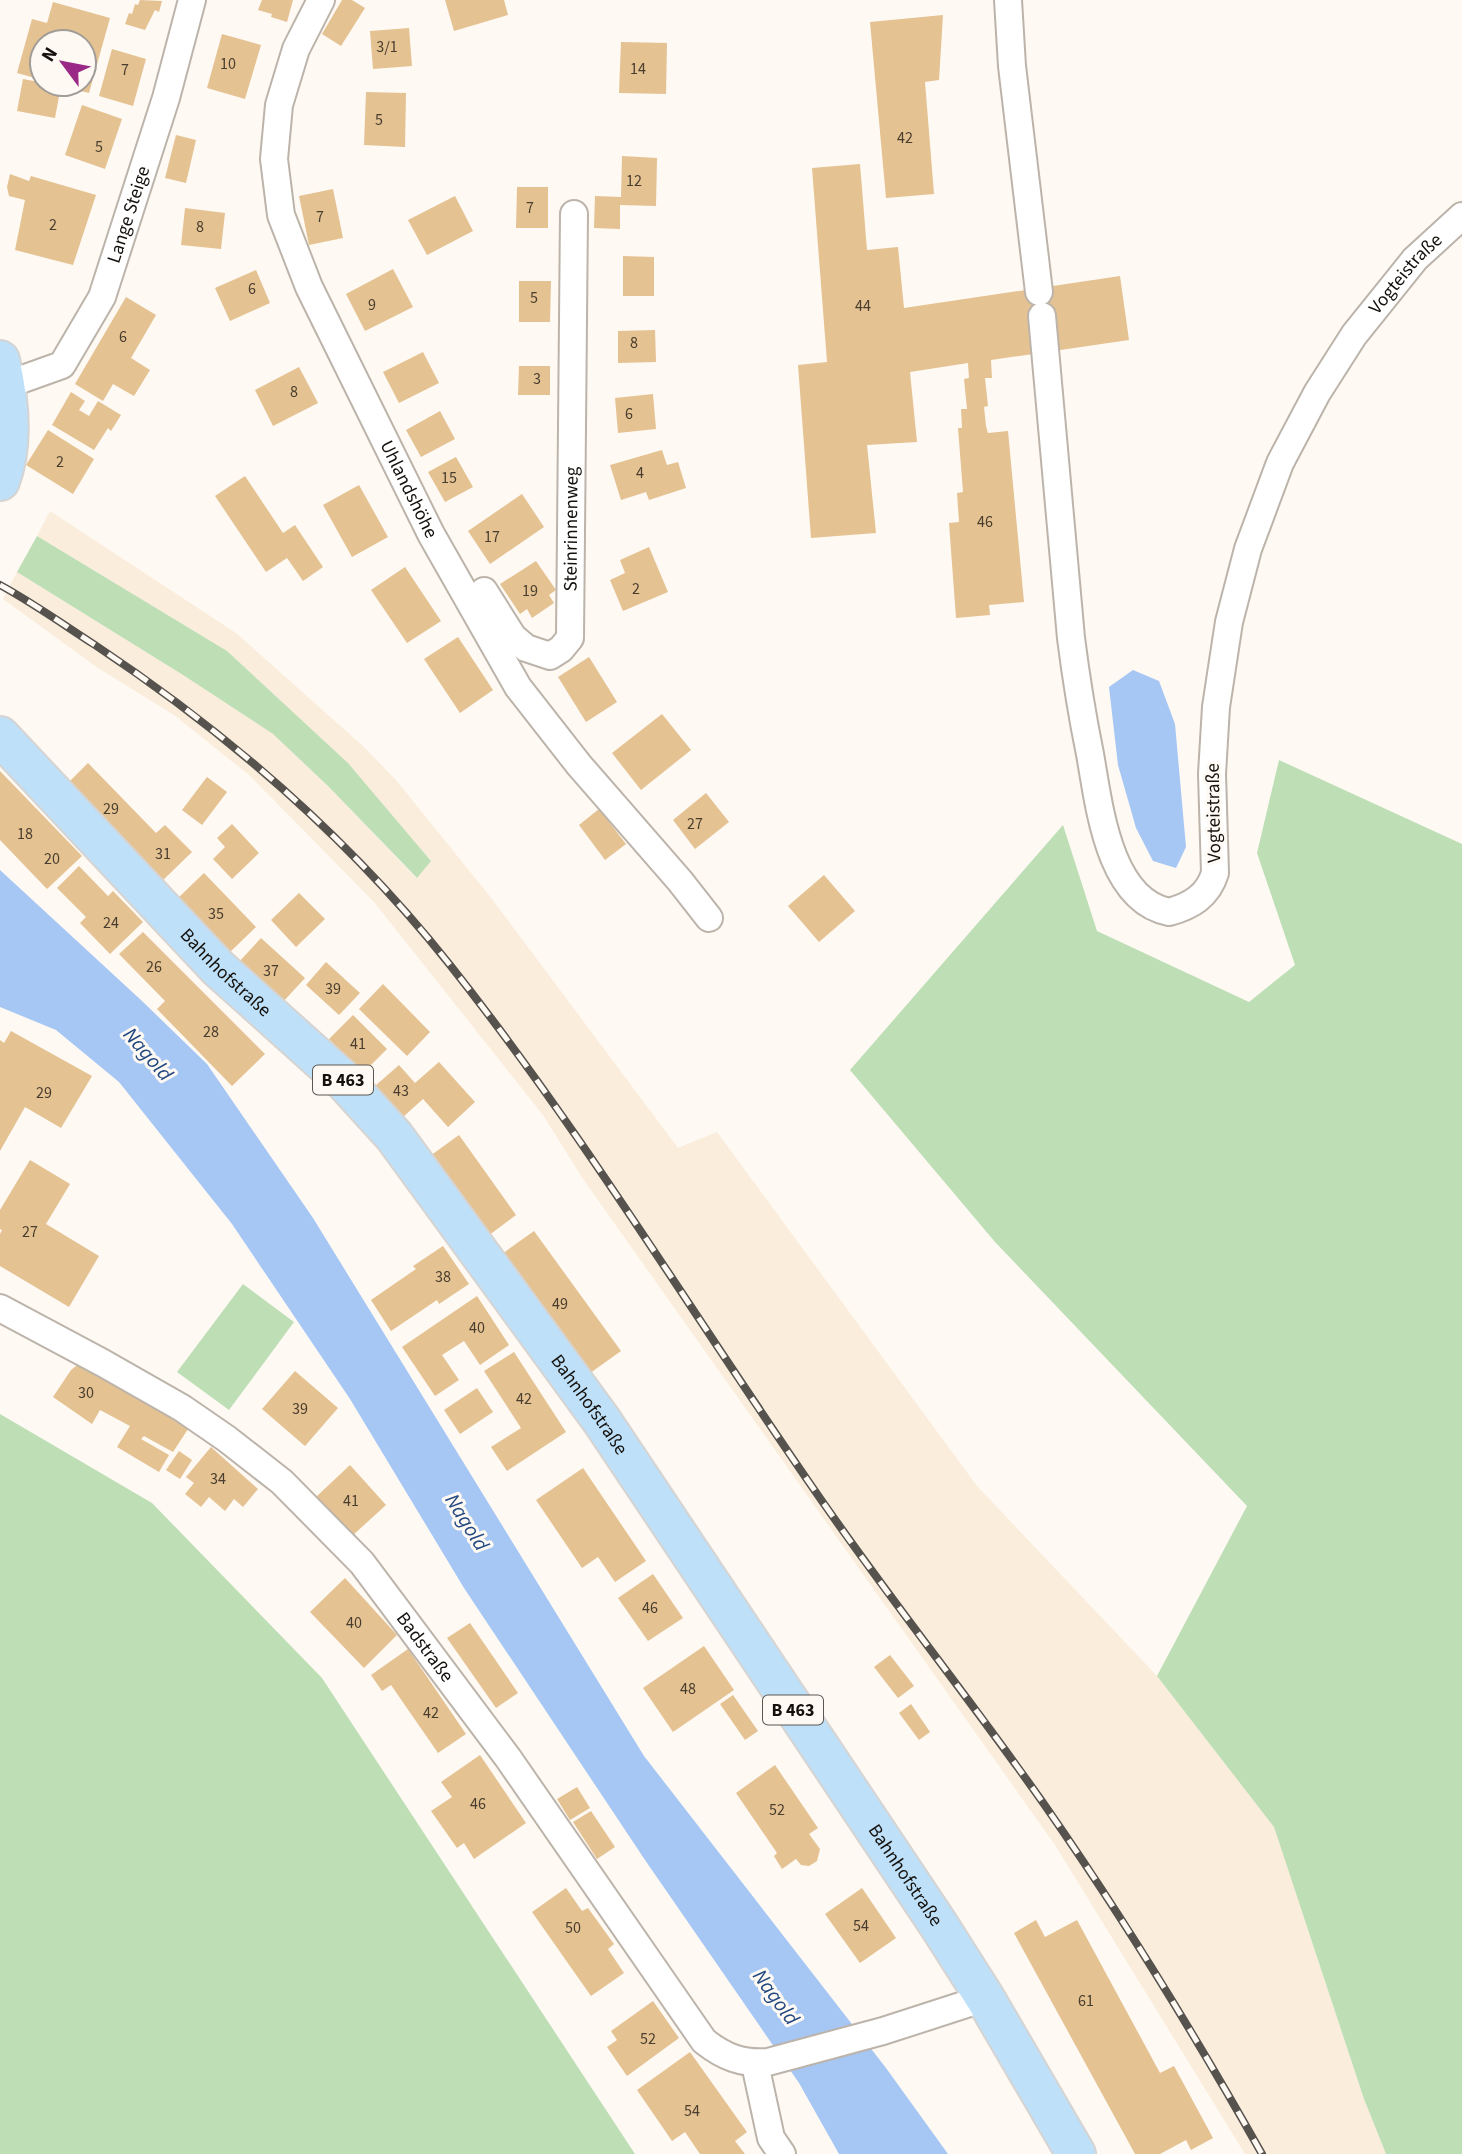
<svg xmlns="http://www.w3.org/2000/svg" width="1462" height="2154" font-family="'Source Sans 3',sans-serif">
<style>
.built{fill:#faeddc}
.green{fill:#bedeb6}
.water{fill:#a6c6f4}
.building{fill:#e5c292}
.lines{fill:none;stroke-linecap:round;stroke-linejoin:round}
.minor-casing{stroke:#bcb4aa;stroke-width:30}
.primary-casing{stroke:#d5d4d3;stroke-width:42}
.minor{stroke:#fff;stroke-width:26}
.primary{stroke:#bfe0f9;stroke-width:38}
.rail-casing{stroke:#56524e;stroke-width:8}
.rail{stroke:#fef9f3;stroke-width:5;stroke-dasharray:16;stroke-linecap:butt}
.labels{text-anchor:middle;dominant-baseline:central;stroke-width:6;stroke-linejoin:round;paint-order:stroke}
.number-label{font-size:16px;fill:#483d2e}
.shield{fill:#fef9f3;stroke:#5a5752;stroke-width:2}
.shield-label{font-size:18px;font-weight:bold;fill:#14110d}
.street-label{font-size:19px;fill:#14110d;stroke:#fef9f3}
.water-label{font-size:21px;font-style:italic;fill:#214880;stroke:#fef9f3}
</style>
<rect width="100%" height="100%" fill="#fef9f3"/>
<path class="built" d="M50,511L236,633L364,747L396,780L492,899L678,1148L717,1132L977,1486L1157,1676L1274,1827L1364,2099L1386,2154H1245L1055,1845L583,1179L543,1115L374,902L249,775L174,715L98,668L3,599L17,572L183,675L273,734L328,786L416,878L431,861L348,763L227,651L37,536Z"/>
<g class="green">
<path d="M37,536L227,651L348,763L431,861L417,878L328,786L273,734L183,675L17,572Z"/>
<path d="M1279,760L1462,844V2154H1386L1364,2099L1274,1827L1157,1676L1247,1506L995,1242L850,1070L1063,825L1097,931L1249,1002L1295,965L1257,853Z"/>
<path d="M243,1284L294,1322L229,1410L177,1372Z"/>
<path d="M0,1414L152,1503L322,1678L635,2154H0Z"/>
</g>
<g class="water">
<path d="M1133,670L1159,681L1175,724L1186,847L1176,868L1153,861L1136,828L1118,765L1109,687Z"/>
<path d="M0,870L142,1001L207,1064L313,1218L644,1756L886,2068L948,2154H839L799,2083L645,1860L464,1588L350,1399L232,1224L119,1082L56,1030L0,1007Z"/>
</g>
<g class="building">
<path d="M140,0L162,1L159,12L155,10L145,30L125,24L129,13L132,14L135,4L138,5Z"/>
<path d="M262,0H293L287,22L271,17L272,14L258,10Z"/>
<path d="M342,0H352L365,8L341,46L322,34Z"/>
<path d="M445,0H504L508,15L454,31Z"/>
<path d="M53,2L110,18L89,93L57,85L84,84V42H42V80L17,73L32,19L47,23Z"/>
<path d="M943,15L939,80L925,82L934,194L886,198L870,22Z"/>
<path d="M409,28L412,66L373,69L370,31Z"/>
<path d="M222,34L261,45L245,99L207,88Z"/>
<path d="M621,42L667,43L666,94L619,93Z"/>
<path d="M112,49L146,59L133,106L99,96Z"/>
<path d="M23,79L61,86L55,118L17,111Z"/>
<path d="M366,92L406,93L405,147L364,145Z"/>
<path d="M82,105L122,119L105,169L65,155Z"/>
<path d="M176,135L196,140L186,183L165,178Z"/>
<path d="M622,156L657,158L656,206L620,205V229L594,228L595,196L621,197Z"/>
<path d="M860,164L867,250L898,247L904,308L1120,276L1129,340L991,360L992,378H985L988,406L984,407L986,426L988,433L1008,431L1024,602L989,605L990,615L956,618L949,523L959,522L957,493L963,492L958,428H962L961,409H967L964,379L969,378L968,363L910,372L917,442L867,445L876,533L811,538L798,365L827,362L812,168Z"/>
<path d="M10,174L29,181L31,176L96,195L73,265L15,250L25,200L9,196L7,187Z"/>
<path d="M517,187H548V228H516Z"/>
<path d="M333,189L343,238L309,245L299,196Z"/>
<path d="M455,196L473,231L427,255L408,220Z"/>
<path d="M185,208L225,213L221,249L181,245Z"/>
<path d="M623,256L654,257V296H623Z"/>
<path d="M393,269L413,307L365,331L346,294Z"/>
<path d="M256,270L270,303L230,321L215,288Z"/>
<path d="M519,281H551L550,322H519Z"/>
<path d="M126,297L156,315L131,358L150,370L134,396L113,384L103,401L75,384Z"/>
<path d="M655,330L656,362L618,363V331Z"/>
<path d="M423,352L439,383L399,403L383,372Z"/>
<path d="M519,366H550V395H518Z"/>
<path d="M299,367L318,403L273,426L255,390Z"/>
<path d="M71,392L85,401L79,410L89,416L98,401L121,415L111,431L108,428L94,450L52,425Z"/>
<path d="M653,394L656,429L618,433L615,398Z"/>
<path d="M440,411L455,439L421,457L406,430Z"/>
<path d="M48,430L94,459L73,494L26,465Z"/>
<path d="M662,450L667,465L678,462L686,488L649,500L646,492L621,500L610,465Z"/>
<path d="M456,457L473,487L445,502L428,472Z"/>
<path d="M245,476L283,533L295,525L323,567L303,581L287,558L266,572L215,496Z"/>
<path d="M359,485L388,537L352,557L323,505Z"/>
<path d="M522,494L544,527L490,564L468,531Z"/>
<path d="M649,547L668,592L623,611L610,580L625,573L620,560Z"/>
<path d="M536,561L556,590L549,595L554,603L532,618L527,609L520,614L500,584Z"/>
<path d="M405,567L441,621L407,643L371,590Z"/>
<path d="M458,637L493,690L460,713L424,659Z"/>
<path d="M589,657L617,702L586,722L558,677Z"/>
<path d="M662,714L691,750L641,790L612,753Z"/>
<path d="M88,763L156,833L165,825L192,852L160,883L66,785Z"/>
<path d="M0,771L82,856L47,889L0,840Z"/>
<path d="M207,777L227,792L202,825L182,810Z"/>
<path d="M706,793L729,822L695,849L673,820Z"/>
<path d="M599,809L626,844L605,860L579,825Z"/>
<path d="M232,824L259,853L232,879L213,859L225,847L217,838Z"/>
<path d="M79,866L108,896L113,891L143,922L110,954L80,923L86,917L57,888Z"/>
<path d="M204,873L256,927L228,954L176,900Z"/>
<path d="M824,875L855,911L819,942L788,906Z"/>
<path d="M299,893L325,919L296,947L271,920Z"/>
<path d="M143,932L265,1054L232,1086L157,1009L165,1001L119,954Z"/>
<path d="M261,938L305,978L282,1003L238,963Z"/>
<path d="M326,962L360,993L339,1015L306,985Z"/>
<path d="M383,984L430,1032L407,1056L359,1009Z"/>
<path d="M353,1015L387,1049L363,1073L329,1039Z"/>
<path d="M11,1031L92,1076L61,1128L25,1107L0,1151V1040L4,1043Z"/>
<path d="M439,1062L475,1102L448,1127L423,1099L403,1117L375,1086L399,1065L415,1083Z"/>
<path d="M459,1135L516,1215L488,1236L430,1156Z"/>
<path d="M30,1160L70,1184L46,1224L99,1256L69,1307L0,1266V1234L2,1230L0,1229V1210Z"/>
<path d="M534,1231L621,1351L586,1376L499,1256Z"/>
<path d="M443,1246L469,1284L439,1304L437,1300L391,1331L371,1300L416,1269L413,1266Z"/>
<path d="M477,1296L509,1345L480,1365L464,1341L442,1355L459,1380L435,1396L402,1347Z"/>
<path d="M514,1352L566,1432L507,1471L491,1447L521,1428L484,1371Z"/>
<path d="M80,1363L188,1429L173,1452L144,1436L141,1439L169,1455L159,1472L117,1447L130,1426L100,1410L92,1424L53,1397L71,1370Z"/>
<path d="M295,1371L338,1408L305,1446L262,1409Z"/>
<path d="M477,1388L493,1412L460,1434L444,1410Z"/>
<path d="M211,1447L258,1489L243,1507L234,1499L225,1511L209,1497L201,1507L185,1494L194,1483L186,1477Z"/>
<path d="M179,1451L192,1460L180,1479L166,1470Z"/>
<path d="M350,1465L386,1505L352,1536L316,1497Z"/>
<path d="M583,1468L646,1561L615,1582L598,1557L582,1568L536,1500Z"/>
<path d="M653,1574L683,1618L648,1641L618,1598Z"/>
<path d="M345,1578L397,1635L364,1668L310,1612Z"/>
<path d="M470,1623L518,1693L496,1708L447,1638Z"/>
<path d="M704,1646L734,1690L673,1732L643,1688Z"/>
<path d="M408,1649L466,1734L438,1753L391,1685L382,1691L371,1675Z"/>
<path d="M890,1655L914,1686L898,1698L874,1667Z"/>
<path d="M733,1695L758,1731L745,1740L720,1704Z"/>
<path d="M911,1704L930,1732L919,1740L899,1713Z"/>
<path d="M480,1755L526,1823L474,1859L464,1843L457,1848L431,1811L452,1797L441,1782Z"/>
<path d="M775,1765L818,1828L809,1834L820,1849L817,1861L809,1866L801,1865L796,1859L782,1869L774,1856L777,1853L736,1793Z"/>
<path d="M577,1787L590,1808L570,1820L557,1799Z"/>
<path d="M591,1811L615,1847L597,1859L573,1822Z"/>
<path d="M566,1888L582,1911L588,1908L614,1944L608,1949L624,1973L591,1996L532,1912Z"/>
<path d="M862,1888L896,1938L860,1963L825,1914Z"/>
<path d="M1036,1920L1045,1937L1077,1920L1160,2073L1174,2066L1213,2138L1191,2150L1186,2140L1160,2154H1135L1014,1933Z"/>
<path d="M653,2001L679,2038L627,2076L607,2047L617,2040L611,2031Z"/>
<path d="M690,2052L747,2132L735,2141L745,2154H700L685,2132L672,2141L637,2090Z"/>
</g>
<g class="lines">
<g class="minor-casing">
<g id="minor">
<path id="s1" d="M321,0L296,49L279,105L274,159L281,215L309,287L431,534L518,687L579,765L680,881L709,918"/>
<path d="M1008,0L1012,66L1039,292"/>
<path id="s2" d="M1042,316L1071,638C1076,677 1082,715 1090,754C1099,804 1108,900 1169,912C1191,906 1208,896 1215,873L1212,774L1216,707L1229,622L1248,549L1280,463L1317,393L1354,335L1415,259L1462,216"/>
<path id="s3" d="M0,385H6L62,365L102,297L166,98L192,0"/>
<path id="s4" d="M484,591L513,637L526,648L550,656L561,649L570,638L574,214"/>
<path id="s5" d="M0,1308L103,1363L182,1408L227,1439L282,1482L362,1563L508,1758L704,2041C724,2057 742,2064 768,2062L883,2031L985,1998"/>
<path d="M755,2064L771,2138L782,2154"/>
</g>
</g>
<g class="primary-casing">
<g id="primary">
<path d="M0,360C9,398 14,444 0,481"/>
<path id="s6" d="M0,736L218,968L344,1081L394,1136L602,1421L938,1924L985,1998L1076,2154"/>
</g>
</g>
<use href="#minor" class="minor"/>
<use href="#primary" class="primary"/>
<g class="rail-casing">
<path id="rail" d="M0,585C33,603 64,625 95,645C229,734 350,839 450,965C588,1139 702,1330 829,1511C899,1611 976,1707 1046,1807C1124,1919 1195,2035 1262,2154"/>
</g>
<use href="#rail" class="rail"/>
</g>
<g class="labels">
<g class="number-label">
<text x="387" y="47">3/1</text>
<text x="228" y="64">10</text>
<text x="638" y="69">14</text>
<text x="125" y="70">7</text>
<text x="379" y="120">5</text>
<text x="905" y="138">42</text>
<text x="99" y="147">5</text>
<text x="634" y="181">12</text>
<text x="530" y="208">7</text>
<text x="320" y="217">7</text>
<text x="53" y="225">2</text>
<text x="200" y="227">8</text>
<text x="252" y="289">6</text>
<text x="534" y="298">5</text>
<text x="372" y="305">9</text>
<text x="863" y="306">44</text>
<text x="123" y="337">6</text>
<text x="634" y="343">8</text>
<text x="537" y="379">3</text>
<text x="294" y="392">8</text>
<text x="629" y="414">6</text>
<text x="60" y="462">2</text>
<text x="640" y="473">4</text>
<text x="449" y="478">15</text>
<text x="985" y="522">46</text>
<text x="492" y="537">17</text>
<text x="636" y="589">2</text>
<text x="530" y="591">19</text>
<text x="111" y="809">29</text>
<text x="695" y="824">27</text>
<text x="25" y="834">18</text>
<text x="163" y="854">31</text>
<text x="52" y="859">20</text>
<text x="216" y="914">35</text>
<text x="111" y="923">24</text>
<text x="154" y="967">26</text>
<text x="271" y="971">37</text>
<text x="333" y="989">39</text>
<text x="211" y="1032">28</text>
<text x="358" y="1044">41</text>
<text x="401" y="1091">43</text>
<text x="44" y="1093">29</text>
<text x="30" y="1232">27</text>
<text x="443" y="1277">38</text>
<text x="560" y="1304">49</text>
<text x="477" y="1328">40</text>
<text x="86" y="1393">30</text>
<text x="524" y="1399">42</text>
<text x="300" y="1409">39</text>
<text x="218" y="1479">34</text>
<text x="351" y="1501">41</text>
<text x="650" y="1608">46</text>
<text x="354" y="1623">40</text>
<text x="688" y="1689">48</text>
<text x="431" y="1713">42</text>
<text x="478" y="1804">46</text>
<text x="777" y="1810">52</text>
<text x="861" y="1926">54</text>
<text x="573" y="1928">50</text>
<text x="1086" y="2001">61</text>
<text x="648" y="2039">52</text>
<text x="692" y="2111">54</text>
</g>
<g class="shield">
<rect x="313" y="1065.5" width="60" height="29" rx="5"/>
<rect x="763" y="1695.5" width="60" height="29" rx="5"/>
</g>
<g class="shield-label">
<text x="343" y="1080">B 463</text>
<text x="793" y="1710">B 463</text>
</g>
<g class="street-label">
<text stroke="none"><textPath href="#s3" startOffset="231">Lange Steige</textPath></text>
<text stroke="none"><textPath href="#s2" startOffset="1339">Vogteistraße</textPath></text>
<text stroke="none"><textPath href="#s1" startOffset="527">Uhlandshöhe</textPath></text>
<text stroke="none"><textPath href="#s4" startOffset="233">Steinrinnenweg</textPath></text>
<text transform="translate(1214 813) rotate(-91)">Vogteistraße</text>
<text stroke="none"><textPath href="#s6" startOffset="327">Bahnhofstraße</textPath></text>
<text stroke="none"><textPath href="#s6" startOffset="894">Bahnhofstraße</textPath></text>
<text stroke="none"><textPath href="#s5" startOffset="551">Badstraße</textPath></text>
<text stroke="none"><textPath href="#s6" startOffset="1461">Bahnhofstraße</textPath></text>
</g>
<g class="water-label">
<text transform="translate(148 1054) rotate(49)">Nagold</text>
<text transform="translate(467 1522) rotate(58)">Nagold</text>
<text transform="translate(776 1997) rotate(54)">Nagold</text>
</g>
</g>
<g transform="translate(63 63) rotate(302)"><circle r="33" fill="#fef9f3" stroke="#a09c97" stroke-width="2"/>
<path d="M0-5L12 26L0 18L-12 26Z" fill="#992886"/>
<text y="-10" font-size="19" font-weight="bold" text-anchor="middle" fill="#14110d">N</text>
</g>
</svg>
